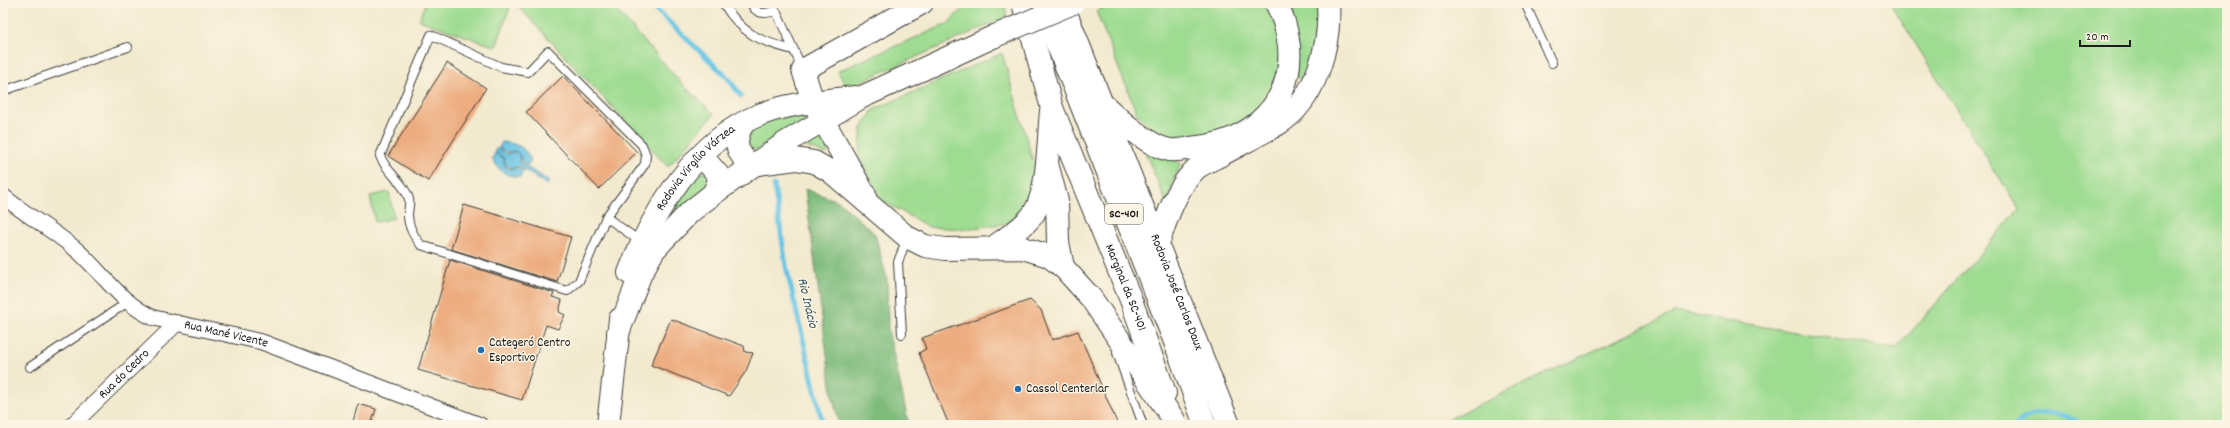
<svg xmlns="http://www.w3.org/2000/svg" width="2230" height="428" font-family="Dekko,sans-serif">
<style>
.green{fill:#9edc91;stroke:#5d7c56}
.forest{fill:#7ebc7b;stroke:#4d6c4c}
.water{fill:#66c4e5;stroke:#417080}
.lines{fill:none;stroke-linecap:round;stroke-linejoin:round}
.stream{stroke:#66c4e5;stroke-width:5}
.building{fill:#edad80}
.lane-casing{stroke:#3c3b37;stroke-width:10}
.street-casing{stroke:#3c3b37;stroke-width:17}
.secondary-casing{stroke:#3c3b37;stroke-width:24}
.highway-casing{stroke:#3c3b37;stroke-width:24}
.lane{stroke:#fff;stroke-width:8}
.street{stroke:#fff;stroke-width:15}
.secondary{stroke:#fff;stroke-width:22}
.highway{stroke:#fff;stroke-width:22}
.secondary-bridge-casing{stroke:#3c3b37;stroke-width:24;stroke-linecap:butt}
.secondary-bridge{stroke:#fff;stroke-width:22}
.poi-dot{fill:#1f6fb2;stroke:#fcf5e5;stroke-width:1.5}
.labels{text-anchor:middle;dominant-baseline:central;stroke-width:3;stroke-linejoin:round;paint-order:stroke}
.shield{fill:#fcf5e5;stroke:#5f5d58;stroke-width:1}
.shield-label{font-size:12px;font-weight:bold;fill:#1c1c1c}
.street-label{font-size:13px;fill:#1c1c1c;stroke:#fcf5e5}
.poi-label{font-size:13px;fill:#1c1c1c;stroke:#fcf5e5;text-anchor:start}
.water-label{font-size:14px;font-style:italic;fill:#365762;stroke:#fcf5e5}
</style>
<rect width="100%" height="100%" fill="#fcf5e5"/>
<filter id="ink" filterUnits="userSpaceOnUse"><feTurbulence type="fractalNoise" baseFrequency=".025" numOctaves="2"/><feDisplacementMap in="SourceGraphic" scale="8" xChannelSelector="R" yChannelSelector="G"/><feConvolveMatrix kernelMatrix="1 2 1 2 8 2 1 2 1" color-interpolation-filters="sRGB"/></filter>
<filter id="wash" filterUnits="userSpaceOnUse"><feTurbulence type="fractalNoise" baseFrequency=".012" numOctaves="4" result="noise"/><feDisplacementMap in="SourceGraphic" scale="16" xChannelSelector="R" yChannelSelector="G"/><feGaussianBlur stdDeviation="0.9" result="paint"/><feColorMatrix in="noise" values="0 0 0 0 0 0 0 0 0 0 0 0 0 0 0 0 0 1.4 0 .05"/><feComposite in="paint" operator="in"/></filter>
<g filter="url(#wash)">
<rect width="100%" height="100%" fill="#f2eacf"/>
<g class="green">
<path d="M425,3H500L510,7L496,47L419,20Z"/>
<path d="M515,3H610L685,87L714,114L668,167Z"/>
<path d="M968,3H1004L1007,17L846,88L838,71L947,24Z"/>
<path d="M1115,3H1264L1280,30L1283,58L1266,102L1248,120L1207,137L1179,140L1154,132L1137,114L1096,11Z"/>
<path d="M1283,3H1318C1318,21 1316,66 1302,79L1297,77Z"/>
<path d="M1890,3H2227V425H1436L1676,312L1896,349L2019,209Z"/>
<path d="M1002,53L1037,175L1026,206L1010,223L965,229L929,227L881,200L859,157L862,128L873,110Z"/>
<path d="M802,115L806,117L805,123L755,151L749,146C744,120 785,117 802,115Z"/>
<path d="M820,133L829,152L825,154L802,145Z"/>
<path d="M1140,140L1165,156L1181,163L1172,185L1167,204Z"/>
<path d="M706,172L709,174V186L679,210L673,208L694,174Z"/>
<path d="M389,192L394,218L375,222L370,196Z"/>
</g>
<path class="forest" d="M805,189L840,202L875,234L887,279L888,329L909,425H840L833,400Z"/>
<g class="water">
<path d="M502,142C518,144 524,146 531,160L527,166L522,162L519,154L515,151L507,152L499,148Z"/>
<path d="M497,148L506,154L515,152L519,154L520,163L549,181L547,185L518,166L514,168L506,166L504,158L494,151Z"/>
<path d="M495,153L503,158L505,167L509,169L518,168L523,171L520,177C504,176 500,171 492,159Z"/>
</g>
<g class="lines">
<g class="stream">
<path d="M649,3L728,78L741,96"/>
<path d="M774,185L786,266L823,425"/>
<path d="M2016,425C2033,407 2066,412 2084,425"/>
</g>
</g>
<g id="blocks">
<g class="building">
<path d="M447,63L486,88L428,181L388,156Z"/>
<path d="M563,76L637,152L599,189L526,112Z"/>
<path d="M464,205L571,237L557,282L451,249Z"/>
<path d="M450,260L554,293L552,297L562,300L559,312L565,315L558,329L546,325L522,400L418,370Z"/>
<path d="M1030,300L1041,310L1052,340L1078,331L1118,425H949L919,353L926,349L922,338Z"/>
<path d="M671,319L744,346L745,352L753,353L746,371L729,396L651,365Z"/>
<path d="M358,404L376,409L371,425H352Z"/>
</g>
</g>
</g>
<g filter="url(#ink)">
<use href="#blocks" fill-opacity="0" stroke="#3c3b37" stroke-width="1"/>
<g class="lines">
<g class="lane-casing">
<g id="lane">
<path d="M723,3C742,34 759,41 793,50"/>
<path d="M751,3C756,15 764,14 776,11L803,70"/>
<path d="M1525,3L1552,63"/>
<path d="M431,35L501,67L528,72L548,51L642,145L646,155L645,164L606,217L579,281L567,291L421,245C414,236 408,227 408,215C408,210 410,204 409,199C404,182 386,172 380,156Z"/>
<path d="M3,91L128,47"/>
<path d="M606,217L641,242"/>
<path d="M902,334L898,262L907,238"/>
<path d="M1117,353L1143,425"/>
<path d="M30,367L128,302"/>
</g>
</g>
<g class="street-casing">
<g id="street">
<path id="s1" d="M3,196C27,216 55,231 79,252C104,275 122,304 154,318L262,342L480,425"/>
<path id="s2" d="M72,425L177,323"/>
</g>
</g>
<g class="secondary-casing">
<g id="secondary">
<path id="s3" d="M1052,108L1131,300L1165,393"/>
<path d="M743,124C733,141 736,153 751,165L796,159L814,162L830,171L907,237L925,246L945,249L1023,248L1049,256L1063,267L1091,298L1174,420"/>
<path d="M697,160L707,162L719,176L718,183L713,194"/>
<path d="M1048,167L1057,201L1058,242L1063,267"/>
<path d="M865,195L813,102L803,70L922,3"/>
<path d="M994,247C1007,237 1025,227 1034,213C1049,189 1048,139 1051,111"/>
<path id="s4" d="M629,273C653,212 695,141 759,115C789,103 823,101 855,97"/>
<path d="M618,333L641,273L654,250L690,212L713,194L785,143L862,97L995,36"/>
<path d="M608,425L620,319"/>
</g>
</g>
<g class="highway-casing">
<g id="highway">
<path d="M1023,3L1052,108"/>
<path d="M1041,3L1175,342L1205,425"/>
<path id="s5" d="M1062,3L1229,425"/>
<path d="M1105,106C1121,121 1149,147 1170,150C1179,151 1189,148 1198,147C1251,141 1294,103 1289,46C1287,30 1284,17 1276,3"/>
<path d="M1158,244C1166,219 1177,185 1198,167C1204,163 1213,159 1219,156C1239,145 1259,135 1278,124C1316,101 1331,44 1328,3"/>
</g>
</g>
<use href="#lane" class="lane"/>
<use href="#street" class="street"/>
<use href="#secondary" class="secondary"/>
<use href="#highway" class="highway"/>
<g class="secondary-bridge-casing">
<path id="secondary-bridge" d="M995,36L1073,3"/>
</g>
<use href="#secondary-bridge" class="secondary-bridge"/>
</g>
</g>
<g class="poi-dot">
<circle cx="481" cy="350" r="4"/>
<circle cx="1018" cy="389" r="4"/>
</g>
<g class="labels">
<rect class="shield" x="1105" y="204" width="38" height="20" rx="3"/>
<g class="shield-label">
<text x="1124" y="214">SC-401</text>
</g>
<g class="street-label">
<text stroke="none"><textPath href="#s4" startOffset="126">Rodovia Virgílio Várzea</textPath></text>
<text stroke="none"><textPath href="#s3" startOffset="194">Marginal da SC-401</textPath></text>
<text stroke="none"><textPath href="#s5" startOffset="311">Rodovia José Carlos Daux</textPath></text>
<text stroke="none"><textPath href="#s1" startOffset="269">Rua Mané Vicente</textPath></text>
<text stroke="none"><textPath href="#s2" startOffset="73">Rua do Cedro</textPath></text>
</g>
<g class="poi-label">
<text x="489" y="343">Categeró Centro<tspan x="489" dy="15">Esportivo</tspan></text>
<text x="1026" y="389">Cassol Centerlar</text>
</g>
<g class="water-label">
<text transform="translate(807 303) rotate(77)">Rio Inácio</text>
</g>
</g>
<rect width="2230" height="428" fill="none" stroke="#fcf5e5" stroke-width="16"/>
<path d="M2080 40v6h50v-6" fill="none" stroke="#1c1c1c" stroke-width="2"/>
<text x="2086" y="40" font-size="12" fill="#1c1c1c" stroke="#fcf5e5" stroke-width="3" paint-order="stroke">20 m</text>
</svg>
